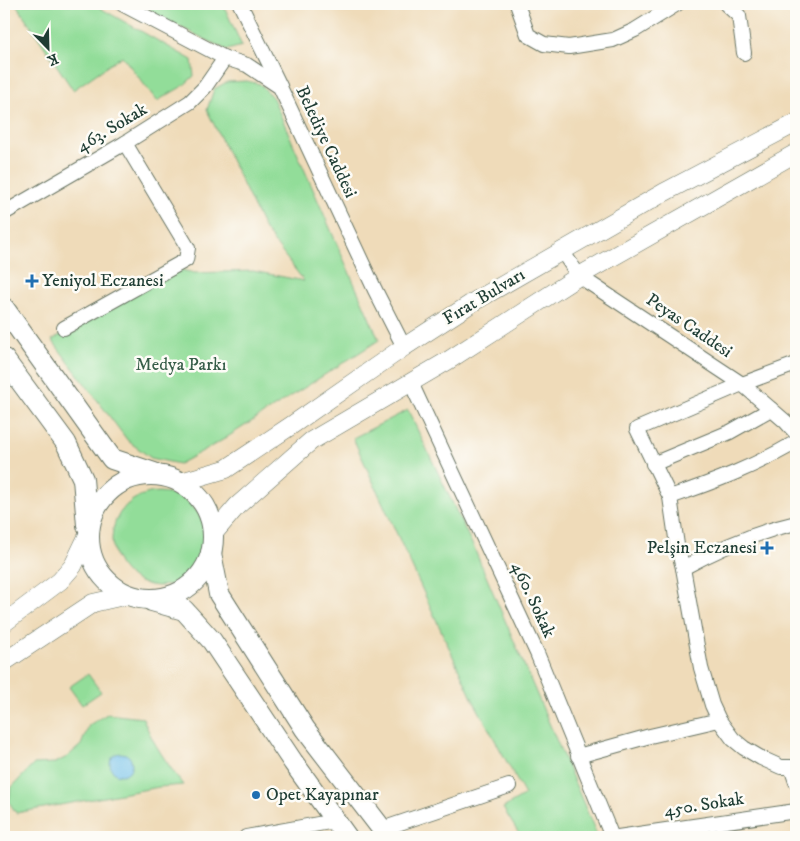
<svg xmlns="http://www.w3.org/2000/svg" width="800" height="841" font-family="'IM FELL DW Pica',serif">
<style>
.green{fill:#92dd99;stroke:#588d66}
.water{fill:#6ebfe9;stroke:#467e8e}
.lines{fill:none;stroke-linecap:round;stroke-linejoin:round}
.minor-casing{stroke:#687463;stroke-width:16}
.major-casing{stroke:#687463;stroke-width:19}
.highway-casing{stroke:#687463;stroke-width:22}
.minor{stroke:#fff;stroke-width:14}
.major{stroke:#fff;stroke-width:18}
.highway{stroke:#fff;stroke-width:20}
.poi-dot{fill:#1f6fb2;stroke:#fdfcf7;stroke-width:2}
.labels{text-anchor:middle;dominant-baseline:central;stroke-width:5;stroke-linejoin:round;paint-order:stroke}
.street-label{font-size:18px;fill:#1f3d34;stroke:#fdfcf7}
.poi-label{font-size:18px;fill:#1f3d34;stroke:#fdfcf7;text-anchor:start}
.park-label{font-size:18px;fill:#365d48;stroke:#fdfcf7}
</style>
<rect width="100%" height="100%" fill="#fdfcf7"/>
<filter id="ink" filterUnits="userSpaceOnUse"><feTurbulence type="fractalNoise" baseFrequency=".02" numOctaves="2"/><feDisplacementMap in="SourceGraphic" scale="10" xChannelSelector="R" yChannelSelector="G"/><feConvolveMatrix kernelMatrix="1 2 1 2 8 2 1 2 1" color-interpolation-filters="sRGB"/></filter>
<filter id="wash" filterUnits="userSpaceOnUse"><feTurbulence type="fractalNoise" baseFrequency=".0096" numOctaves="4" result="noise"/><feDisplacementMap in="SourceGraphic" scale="20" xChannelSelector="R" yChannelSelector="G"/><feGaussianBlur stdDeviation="1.12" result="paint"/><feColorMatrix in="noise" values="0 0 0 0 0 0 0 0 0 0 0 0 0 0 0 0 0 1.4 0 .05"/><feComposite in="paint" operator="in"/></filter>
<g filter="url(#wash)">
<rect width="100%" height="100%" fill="#efdbb9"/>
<g class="green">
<path d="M16,4H93L192,60L194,76L183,86L157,101L122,56L73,90Z"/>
<path d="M146,4H223L242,46L227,50L152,13L149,5Z"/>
<path d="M247,81L260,84L273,98L379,340L221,441L179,464L151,458L128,441L52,340L177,269L195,273L253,271L304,281L265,230L207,110L214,89L227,82Z"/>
<path d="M408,410L474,548L598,837H521L503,808L525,795L472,698L353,438Z"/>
<circle cx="159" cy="539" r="47"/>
<path d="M88,674L101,692L82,705L69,687Z"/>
<path d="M107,714L143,718C152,743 168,764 183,785L159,787L16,813L9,802L11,788L34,764L55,763L67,757L81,745L89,725Z"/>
</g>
<circle class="water" cx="121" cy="764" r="11"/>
</g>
<g filter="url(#ink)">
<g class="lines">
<g class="minor-casing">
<g id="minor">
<path d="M122,4L225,58L247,65L280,87L375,290L404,347"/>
<path d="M240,4L280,86"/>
<path d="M517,4L528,35L544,44L569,47L613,40L635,30L677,4"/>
<path d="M726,4L739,16L744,53"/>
<path d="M4,213L125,143L190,102L205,87L225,58"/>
<path d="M562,251L579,276L742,384L786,422L796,433"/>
<path d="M64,328L186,260L188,248L125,143"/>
<path d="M796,364L742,384L637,429L670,497L677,545L683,568L701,668L712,705L719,720L733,739L744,748L761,758L781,767H791L796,782"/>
<path d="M411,383L537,653L612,837"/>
<path d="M653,464L730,432L771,409"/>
<path d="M670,497C714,482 756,466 796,442"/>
<path d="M683,568C719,548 757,532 796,523"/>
<path d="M578,756L650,736L719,720"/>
<path d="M382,829L509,786"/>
<path d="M246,837L335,821"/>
<path d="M618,837L796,811"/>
</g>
</g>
<g class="major-casing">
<g id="major">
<path d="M181,482L226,469L292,425L404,347L475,301L663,193L796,123"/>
<path d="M214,533L237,506L311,441L449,360L579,276L796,153"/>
<path d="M4,623L60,581L73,566L88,535"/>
<path d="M4,662L93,603L128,595"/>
</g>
</g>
<g class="highway-casing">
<g id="highway">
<path d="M4,308L112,459L154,473"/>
<path d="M4,359L66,443L83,479L87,525"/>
<circle cx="151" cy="537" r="62"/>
<path d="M211,553L219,594L305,729L388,837"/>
<path d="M152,601L184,610L212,641L293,762L347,837"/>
</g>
</g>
<use href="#minor" class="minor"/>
<use href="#major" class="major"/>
<use href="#highway" class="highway"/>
</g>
</g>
<g class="poi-dot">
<path d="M29.5 273.5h5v5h5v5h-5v5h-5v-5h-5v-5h5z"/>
<path d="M764.5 540.5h5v5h5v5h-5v5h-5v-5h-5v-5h5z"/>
<circle cx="256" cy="795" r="5"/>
</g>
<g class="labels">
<g class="street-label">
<text transform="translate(112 128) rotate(-31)">463. Sokak</text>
<text transform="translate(326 142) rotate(65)">Belediye Caddesi</text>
<text transform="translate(484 297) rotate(-31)">Fırat Bulvarı</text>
<text transform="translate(689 326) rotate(34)">Peyas Caddesi</text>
<text transform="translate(533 600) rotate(65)">460. Sokak</text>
<text transform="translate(704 805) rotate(-9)">450. Sokak</text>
</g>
<g class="poi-label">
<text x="42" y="281">Yeniyol Eczanesi</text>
<text x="757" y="548" text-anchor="end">Pelşin Eczanesi</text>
<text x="266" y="795">Opet Kayapınar</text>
</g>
<g class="park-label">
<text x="181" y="365">Medya Parkı</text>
</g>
</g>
<rect width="800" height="841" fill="none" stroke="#fdfcf7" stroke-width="20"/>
<g transform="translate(48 48) rotate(157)" stroke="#fdfcf7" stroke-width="4" paint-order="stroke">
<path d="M0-4L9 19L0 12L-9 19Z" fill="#1f3d34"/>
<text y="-8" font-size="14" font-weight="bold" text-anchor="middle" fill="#1f3d34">K</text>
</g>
</svg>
